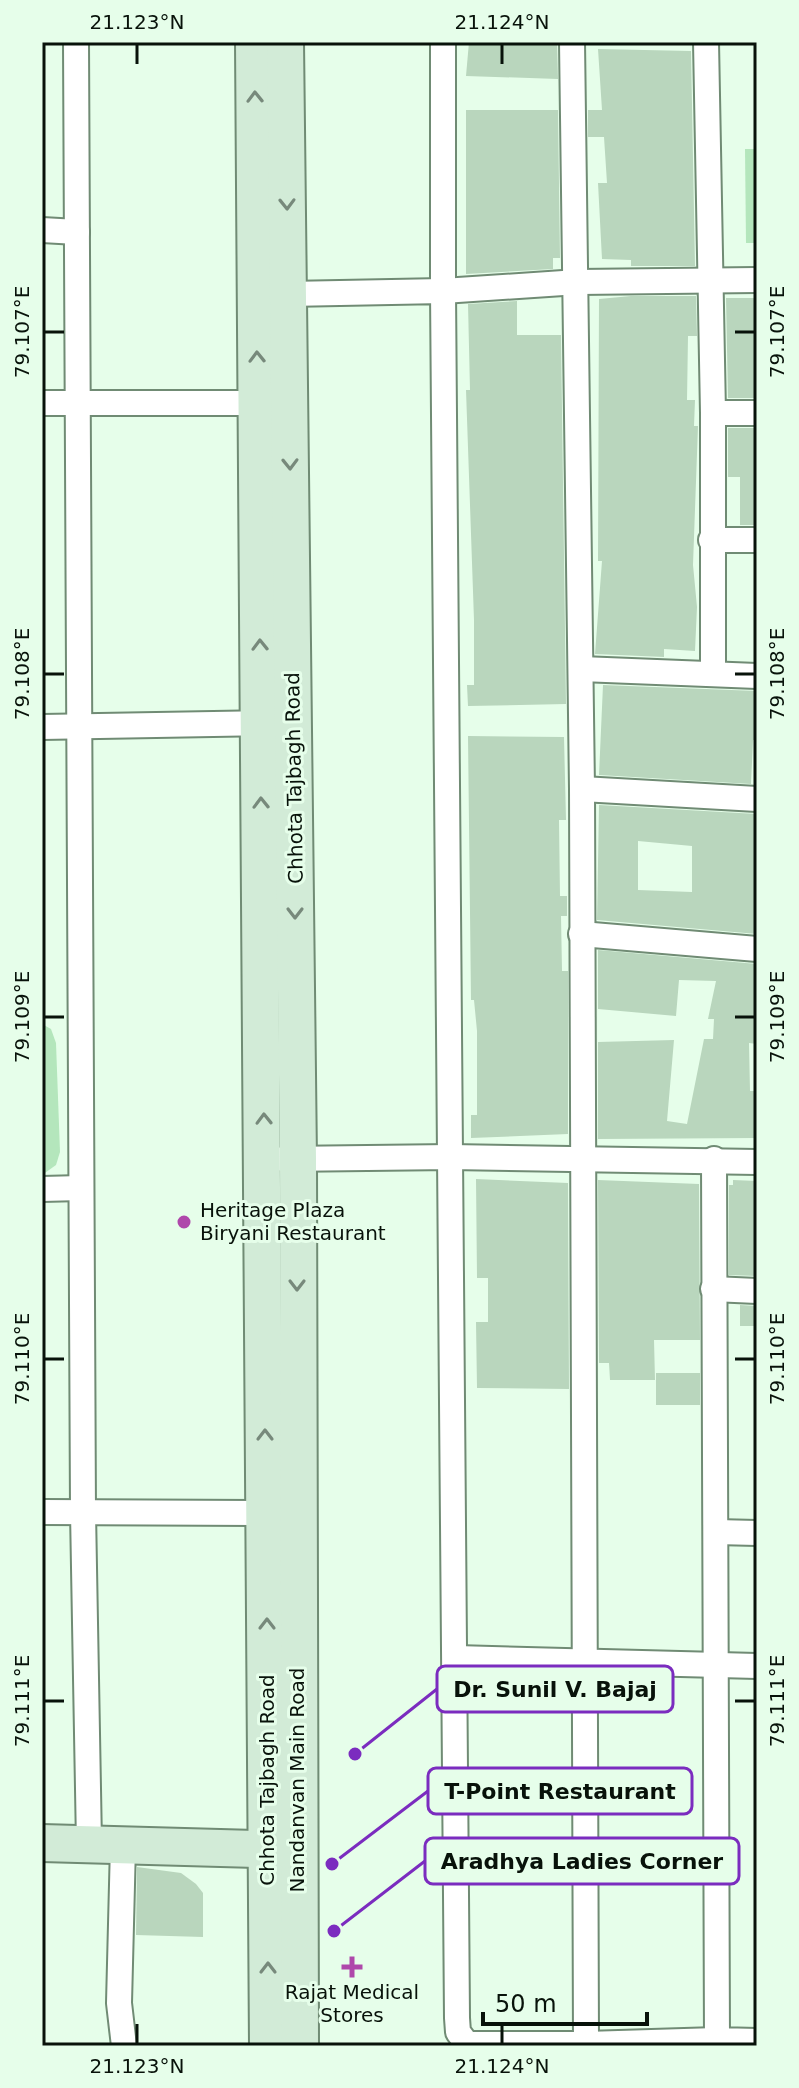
<svg xmlns="http://www.w3.org/2000/svg" width="799" height="2088" font-family="'DejaVu Sans',sans-serif">
<style>
.green{fill:#b4e6bc}
.building{fill:#b9d6bd;fill-rule:evenodd}
.lines{fill:none;stroke-linecap:round;stroke-linejoin:round}
.minor-casing{stroke:#708b74;stroke-width:28}
.secondary-casing{stroke:#708b74;stroke-width:40}
.minor{stroke:#fff;stroke-width:24}
.secondary{stroke:#d2ebd7;stroke-width:36}
.oneway{stroke:#77897b}
.ticks{fill:none;stroke:#08120a;stroke-width:3}
.poi-dot{fill:#af48ab;stroke:#e6feea;stroke-width:3}
.labels{text-anchor:middle;dominant-baseline:central;stroke-width:6;stroke-linejoin:round;paint-order:stroke}
.street-label{font-size:20px;fill:#08120a;stroke:#e6feea}
.poi-label{font-size:20px;fill:#08120a;stroke:#e6feea;text-anchor:start}
.leader{fill:none;stroke:#7b2cbf;stroke-width:3}
.callout-dot{fill:#7b2cbf;stroke:#e6feea;stroke-width:3}
.callout{fill:#e6feea;stroke:#7b2cbf;stroke-width:3}
.callout-label{font-size:22px;text-anchor:middle;font-weight:bold;fill:#08120a}
.neatline{fill:none;stroke:#08120a;stroke-width:3}
.ticks-label{font-size:20px;text-anchor:middle;fill:#08120a}
</style>
<rect width="100%" height="100%" fill="#e6feea"/>
<g class="green">
<path d="M745,149H757V243H746Z"/>
<path d="M42,1024L51,1029L56,1043L60,1152L56,1165L42,1175Z"/>
</g>
<g class="building">
<path d="M469,42H557L558,79L466,76Z"/>
<path d="M598,49L691,51L695,266H631V260L602,259L598,183H607L604,137H588V110H602Z"/>
<path d="M466,110H558L560,258H553V269L466,274Z"/>
<path d="M631,296H696L697,336H688L687,400H695L694,426H698L693,565L697,607L695,651L664,649V657L595,654L602,561H598L599,299Z"/>
<path d="M726,298H757V398H728Z"/>
<path d="M517,301V335H561L566,704L468,706L467,685H474V620L466,390H470L468,304Z"/>
<path d="M728,428H757V525H740V477H728Z"/>
<path d="M603,685L757,691V740H753L751,784L599,775Z"/>
<path d="M468,736L564,737L566,820H559L560,896H567V916H561L562,971H568V1134L471,1138V1115H477V1031L474,1000H471Z"/>
<path d="M599,805L757,814V934L597,920ZM638,841L692,846V892L638,890Z"/>
<path d="M598,950L757,964V1044L749,1043L750,1091H757V1138L598,1139V1042L674,1040L667,1121L687,1124L704,1039H713L714,1019H708L716,981L679,980L676,1016L598,1009Z"/>
<path d="M476,1179L568,1183L569,1389L477,1388L476,1322H488V1278H477Z"/>
<path d="M598,1180L699,1184L700,1340H654L655,1380H610L609,1363H599Z"/>
<path d="M733,1180L757,1181V1276L729,1275V1185H733Z"/>
<path d="M740,1305L757,1306V1326H740Z"/>
<rect x="656" y="1373" width="44" height="32"/>
<path d="M137,1867L181,1873L196,1884L203,1893V1937L136,1935Z"/>
</g>
<g class="lines">
<g class="minor-casing">
<g id="minor">
<path d="M76,42L83,1512L89,1844"/>
<path d="M443,42V291L578,282L757,280"/>
<path d="M572,42L582,789L586,2044L717,2040V2046"/>
<path d="M706,42L713,413"/>
<path d="M42,230L77,232"/>
<path d="M288,294L443,291L457,2018L458,2032L467,2044H586"/>
<path d="M42,403H257"/>
<path d="M711,540H757"/>
<path d="M581,669L757,676"/>
<path d="M713,673V413H757"/>
<path d="M42,727L271,723"/>
<path d="M582,789L757,799"/>
<path d="M581,934L757,949"/>
<path d="M283,1159L451,1157L757,1162"/>
<path d="M714,1159L717,2040L757,2041"/>
<path d="M42,1189L81,1188"/>
<path d="M713,1289L757,1291"/>
<path d="M42,1512L266,1513"/>
<path d="M716,1532L757,1533"/>
<path d="M456,1658L757,1666"/>
<path d="M123,1845L119,2003L124,2046"/>
</g>
</g>
<g class="secondary-casing">
<g id="secondary">
<path d="M254,42L268,2046"/>
<path d="M285,42L298,1160L300,2046"/>
<path d="M42,1843L291,1850"/>
</g>
</g>
<use href="#minor" class="minor"/>
<use href="#secondary" class="secondary"/>
</g>
<defs><path id="oneway-chevron" d="M-2-3.5L2.5 0L-2 3.5" fill="none" stroke-width="1.6" stroke-linecap="round" stroke-linejoin="round" transform="scale(2)"/></defs>
<g class="oneway">
<use href="#oneway-chevron" transform="translate(255 97) rotate(-91)"/>
<use href="#oneway-chevron" transform="translate(287 204) rotate(89)"/>
<use href="#oneway-chevron" transform="translate(257 357) rotate(-91)"/>
<use href="#oneway-chevron" transform="translate(290 464) rotate(89)"/>
<use href="#oneway-chevron" transform="translate(260 645) rotate(-91)"/>
<use href="#oneway-chevron" transform="translate(261 803) rotate(-91)"/>
<use href="#oneway-chevron" transform="translate(295 913) rotate(90)"/>
<use href="#oneway-chevron" transform="translate(264 1119) rotate(-91)"/>
<use href="#oneway-chevron" transform="translate(297 1285) rotate(90)"/>
<use href="#oneway-chevron" transform="translate(265 1435) rotate(-90)"/>
<use href="#oneway-chevron" transform="translate(267 1624) rotate(-90)"/>
<use href="#oneway-chevron" transform="translate(268 1968) rotate(-90)"/>
</g>
<path class="ticks" d="M137,44V64M502,44V64M44,332H64M735,332H755M44,674H64M735,674H755M44,1017H64M735,1017H755M44,1359H64M735,1359H755M44,1701H64M735,1701H755M137,2024V2044M502,2024V2044"/>
<g class="poi-dot">
<circle cx="184" cy="1222" r="8"/>
<path d="M348 1955h8v8h8v8h-8v8h-8v-8h-8v-8h8z"/>
</g>
<g class="labels">
<g class="street-label">
<text transform="translate(294 778) rotate(-91)">Chhota Tajbagh Road</text>
<text transform="translate(267 1780) rotate(-90)">Chhota Tajbagh Road</text>
<text transform="translate(297 1780) rotate(-90)">Nandanvan Main Road</text>
</g>
<g class="poi-label">
<text x="200" y="1210">Heritage Plaza<tspan x="200" dy="23">Biryani Restaurant</tspan></text>
<text x="352" y="1992" text-anchor="middle">Rajat Medical<tspan x="352" dy="23">Stores</tspan></text>
</g>
</g>
<path class="leader" d="M355 1754L437 1689M332 1864L428 1791M334 1931L425 1861"/>
<g class="callout-dot">
<circle cx="355" cy="1754" r="8"/>
<circle cx="332" cy="1864" r="8"/>
<circle cx="334" cy="1931" r="8"/>
</g>
<g class="callout">
<rect x="437" y="1666" width="236" height="46" rx="8"/>
<rect x="428" y="1768" width="264" height="46" rx="8"/>
<rect x="425" y="1838" width="314" height="46" rx="8"/>
</g>
<g class="callout-label">
<text x="555" y="1697">Dr. Sunil V. Bajaj</text>
<text x="560" y="1799">T-Point Restaurant</text>
<text x="582" y="1869">Aradhya Ladies Corner</text>
</g>
<rect width="799" height="2088" fill="none" stroke="#e6feea" stroke-width="88"/>
<path d="M483 2012v12h164v-12" fill="none" stroke="#08120a" stroke-width="4"/>
<text x="495" y="2012" font-size="24" fill="#08120a" stroke="#e6feea" stroke-width="6" paint-order="stroke">50 m</text>
<rect x="44" y="44" width="711" height="2000" class="neatline"/>
<g class="ticks-label">
<text x="137" y="29">21.123°N</text>
<text x="502" y="29">21.124°N</text>
<text transform="translate(22 332) rotate(-90)" y="7">79.107°E</text>
<text transform="translate(777 332) rotate(-90)" y="7">79.107°E</text>
<text transform="translate(22 674) rotate(-90)" y="7">79.108°E</text>
<text transform="translate(777 674) rotate(-90)" y="7">79.108°E</text>
<text transform="translate(22 1017) rotate(-90)" y="7">79.109°E</text>
<text transform="translate(777 1017) rotate(-90)" y="7">79.109°E</text>
<text transform="translate(22 1359) rotate(-90)" y="7">79.110°E</text>
<text transform="translate(777 1359) rotate(-90)" y="7">79.110°E</text>
<text transform="translate(22 1701) rotate(-90)" y="7">79.111°E</text>
<text transform="translate(777 1701) rotate(-90)" y="7">79.111°E</text>
<text x="137" y="2073">21.123°N</text>
<text x="502" y="2073">21.124°N</text>
</g>
</svg>
